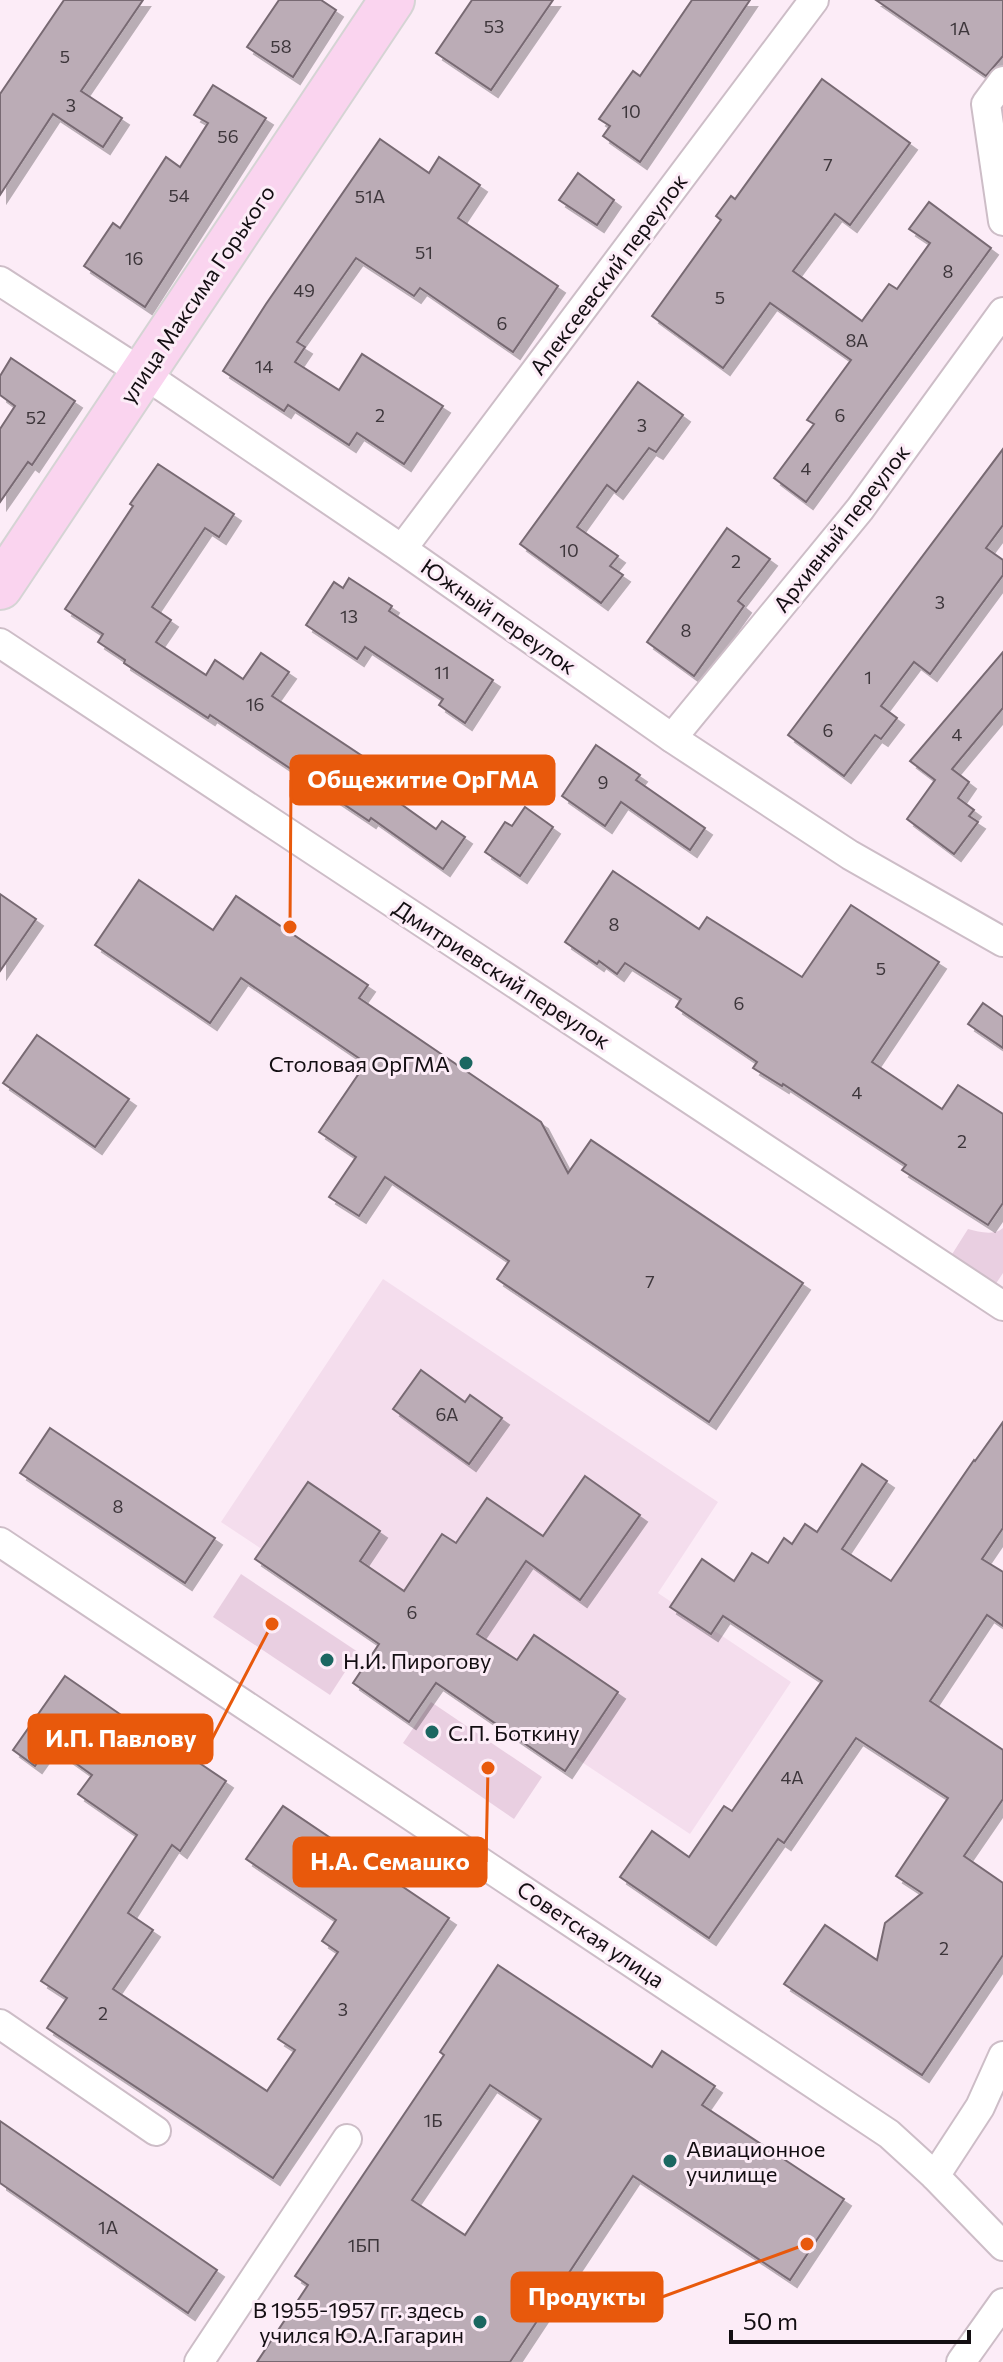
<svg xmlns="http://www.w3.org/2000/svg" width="1003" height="2362" font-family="Commissioner,sans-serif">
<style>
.built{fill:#f4dded}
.green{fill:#e9cfe1}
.building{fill:#bbacb6;stroke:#786a73;stroke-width:2;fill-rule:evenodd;filter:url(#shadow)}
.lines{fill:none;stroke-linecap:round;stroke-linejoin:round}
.street-casing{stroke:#cdbdc7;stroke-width:32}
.primary-casing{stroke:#d5d4d4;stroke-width:48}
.street{stroke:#fff;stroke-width:28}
.primary{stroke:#fad4ef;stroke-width:44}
.poi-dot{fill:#1b6761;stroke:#fcecf7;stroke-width:3}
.labels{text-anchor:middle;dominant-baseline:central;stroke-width:6;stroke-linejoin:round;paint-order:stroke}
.number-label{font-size:18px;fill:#3d363b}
.street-label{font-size:22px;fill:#130e12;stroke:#fcecf7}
.poi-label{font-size:22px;fill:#130e12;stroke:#fcecf7;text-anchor:start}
.leader{fill:none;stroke:#e8590c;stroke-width:3}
.callout-dot{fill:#e8590c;stroke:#fcecf7;stroke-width:3}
.callout{fill:#e8590c;stroke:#e8590c;stroke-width:3}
.callout-label{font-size:24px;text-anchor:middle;font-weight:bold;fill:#fff}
</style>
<defs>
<filter id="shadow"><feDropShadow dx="7" dy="7" stdDeviation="0" flood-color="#0004"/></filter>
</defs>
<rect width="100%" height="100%" fill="#fcecf7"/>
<path class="built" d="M383,1279L718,1502L658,1593L791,1682L690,1834L221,1522Z"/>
<g class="green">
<path d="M1003,1228V1273L995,1285L944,1267L968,1229C979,1232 994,1236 1003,1228Z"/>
<path d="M241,1574L358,1652L330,1695L213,1617Z"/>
<path d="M431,1702L542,1777L514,1819L403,1743Z"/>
</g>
<g class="building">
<path d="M64,0H143L81,91L122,118L103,147L53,114L0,195V94Z"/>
<path d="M279,0H321L336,10L293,77L247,47Z"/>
<path d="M472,0H553L491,90L436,53Z"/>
<path d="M692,0H750L640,162L603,136L610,126L599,119L633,71L640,76Z"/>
<path d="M876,0H1003V56L986,76Z"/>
<path d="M822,79L910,143L850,225L835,214L793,271L862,321L889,284L897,289L930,243L909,229L929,202L991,248L806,502L774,478L814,424L807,420L851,360L770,303L723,368L652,316L721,220L716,216L731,196L735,199Z"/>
<path d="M213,85L266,118L145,307L84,266L113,223L120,228L166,157L180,167L208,123L194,115Z"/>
<path d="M380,139L429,173L439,157L480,185L458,218L558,286L513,352L420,288L414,296L356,258L297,342L305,347L295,362L339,390L362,354L443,406L404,464L357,433L349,445L288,405L284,411L223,371L266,304Z"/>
<path d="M578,173L614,200L597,225L559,200Z"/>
<path d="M11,358L75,401L32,465L28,462L0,502V429L15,406L0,395V376Z"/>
<path d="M638,382L683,415L656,452L649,448L616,492L607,485L577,527L618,556L610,566L623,575L601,603L520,544Z"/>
<path d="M1003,449V525L986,548L1003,560V575L930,674L914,662L881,706L897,718L881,739L875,735L844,776L788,735Z"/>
<path d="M158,464L234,514L219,537L205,528L152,607L171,620L156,642L206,675L215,660L243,679L261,653L289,672L272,696L397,779L387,794L436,829L442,821L465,837L443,869L371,818L369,821L210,715L208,718L124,663L125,660L98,642L103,634L65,609L133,506L130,504Z"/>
<path d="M727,528L770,559L738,601L744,606L694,676L647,642Z"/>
<path d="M349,578L392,606L389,611L493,680L465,723L439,705L443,699L365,647L357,659L306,625L334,582L343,588Z"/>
<path d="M1003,652V708L952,769L969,782L958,798L974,810L969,816L978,822L954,854L907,819L935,780L910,761Z"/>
<path d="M596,745L640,775L636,780L705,828L690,850L621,802L605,826L562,796Z"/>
<path d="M525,807L553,827L520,876L485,852L505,822L512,826Z"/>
<path d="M613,871L699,929L707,917L802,977L851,905L939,962L872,1062L942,1109L958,1085L1003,1114V1203L988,1225L902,1170L906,1165L783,1084L782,1086L753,1068L757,1062L676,1007L681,999L625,963L617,974L599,961L597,964L565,942Z"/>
<path d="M139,880L213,930L236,896L368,985L359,998L541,1122L568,1173L591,1140L803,1283L709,1422L497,1279L509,1261L385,1177L359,1216L329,1197L356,1157L319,1132L366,1063L241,978L210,1023L95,945Z"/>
<path d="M0,894L36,919L0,971Z"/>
<path d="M983,1003L1003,1017V1048L968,1024Z"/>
<path d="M37,1035L129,1099L95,1147L3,1083Z"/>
<path d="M421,1370L465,1402L470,1395L502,1418L469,1464L393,1409Z"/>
<path d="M1003,1422V1528L982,1559L1003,1572V1626L987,1615L930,1701L1003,1750V1799L964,1856L1003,1883V1955L922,2075L784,1984L825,1925L877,1960L885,1923L922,1893L896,1876L948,1798L856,1738L784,1843L778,1839L709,1938L620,1877L652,1831L689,1857L724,1806L732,1811L822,1681L723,1616L711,1634L670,1607L702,1559L734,1581L752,1553L768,1563L784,1538L792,1544L805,1524L817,1532L862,1464L887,1481L842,1549L891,1581L974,1460L975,1461Z"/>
<path d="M50,1428L215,1538L185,1583L20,1473Z"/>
<path d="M585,1476L640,1515L580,1600L526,1561L477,1634L517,1660L534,1635L618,1692L565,1771L436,1683L409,1722L353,1683L379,1644L255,1559L308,1482L380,1531L360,1561L404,1591L442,1534L456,1543L487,1498L543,1536Z"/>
<path d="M65,1676L186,1760L189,1756L226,1781L180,1851L172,1845L128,1913L153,1930L113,1989L267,2091L295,2050L278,2039L338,1952L322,1941L336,1920L246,1859L283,1806L449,1918L273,2178L47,2028L67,1998L41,1981L137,1835L78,1794L92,1775L50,1745L35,1766L13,1750Z"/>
<path d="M498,1965L652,2067L662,2051L715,2086L702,2105L844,2199L790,2280L633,2176L510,2362H257L308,2285L295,2276L444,2055L440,2052ZM490,2085L541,2119L465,2235L412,2200Z"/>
<path d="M0,2121L217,2270L188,2313L0,2183Z"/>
</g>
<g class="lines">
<g class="street-casing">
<g id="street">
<path d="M1003,81L986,104L1003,221"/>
<path d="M0,281L144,374L402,549L672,738L850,855L1003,942"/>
<path d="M402,549L814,0"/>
<path d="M0,643L1003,1306"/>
<path d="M672,738L860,509L1003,312"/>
<path d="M0,1542L889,2134L935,2176"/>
<path d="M0,2024L156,2131"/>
<path d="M1003,2056L980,2107L935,2176L1003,2246"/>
<path d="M199,2362L347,2139"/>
<path d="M961,2362L1003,2303"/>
</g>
</g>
<g class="primary-casing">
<path id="primary" d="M0,587L392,0"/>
</g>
<use href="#street" class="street"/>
<use href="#primary" class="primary"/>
</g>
<g class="poi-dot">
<circle cx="466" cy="1063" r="8"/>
<circle cx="327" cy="1660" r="8"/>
<circle cx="432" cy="1732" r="8"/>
<circle cx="670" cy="2161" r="8"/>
<circle cx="480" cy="2322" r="8"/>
</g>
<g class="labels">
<g class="number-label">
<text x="494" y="26">53</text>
<text x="960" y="28">1А</text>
<text x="281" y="46">58</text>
<text x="65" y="56">5</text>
<text x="71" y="105">3</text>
<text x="631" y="111">10</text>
<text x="228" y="136">56</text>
<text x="828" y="164">7</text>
<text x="179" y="195">54</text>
<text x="370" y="196">51А</text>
<text x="424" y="252">51</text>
<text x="134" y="258">16</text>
<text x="948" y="271">8</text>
<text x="304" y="290">49</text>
<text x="720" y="297">5</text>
<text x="502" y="323">6</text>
<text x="857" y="340">8А</text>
<text x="264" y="366">14</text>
<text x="380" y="415">2</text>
<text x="840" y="415">6</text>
<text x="36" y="417">52</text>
<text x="642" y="425">3</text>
<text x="806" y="468">4</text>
<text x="569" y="550">10</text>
<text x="736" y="561">2</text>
<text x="940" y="602">3</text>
<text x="349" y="616">13</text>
<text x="686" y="630">8</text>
<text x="442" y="672">11</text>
<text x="868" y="677">1</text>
<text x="255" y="704">16</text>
<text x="828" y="730">6</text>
<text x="957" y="734">4</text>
<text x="603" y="782">9</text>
<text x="614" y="924">8</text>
<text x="881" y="968">5</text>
<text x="739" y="1003">6</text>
<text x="857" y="1092">4</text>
<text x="962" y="1141">2</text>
<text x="650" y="1281">7</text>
<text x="447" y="1414">6А</text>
<text x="118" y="1506">8</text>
<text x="412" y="1612">6</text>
<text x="792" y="1777">4А</text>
<text x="944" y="1948">2</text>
<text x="343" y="2009">3</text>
<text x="103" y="2013">2</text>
<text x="433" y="2120">1Б</text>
<text x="108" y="2227">1А</text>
<text x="364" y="2245">1БП</text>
</g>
<g class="street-label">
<text transform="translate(608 274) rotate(-53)">Алексеевский переулок</text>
<text transform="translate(197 294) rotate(-56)">улица Максима Горького</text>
<text transform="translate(841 528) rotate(-52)">Архивный переулок</text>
<text transform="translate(499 616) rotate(35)">Южный переулок</text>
<text transform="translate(502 974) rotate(33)">Дмитриевский переулок</text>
<text transform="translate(591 1934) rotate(34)">Советская улица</text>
</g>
<g class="poi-label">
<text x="450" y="1063" text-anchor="end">Столовая ОрГМА</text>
<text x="343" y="1660">Н.И. Пирогову</text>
<text x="448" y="1732">С.П. Боткину</text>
<text x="686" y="2148">Авиационное<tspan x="686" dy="25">училище</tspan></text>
<text x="464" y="2309" text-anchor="end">В 1955-1957 гг. здесь<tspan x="464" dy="25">учился Ю.А.Гагарин</tspan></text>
</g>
</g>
<path class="leader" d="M290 927L291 780M272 1624L212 1739M488 1768L486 1862M807 2244L662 2297"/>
<g class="callout-dot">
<circle cx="290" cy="927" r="8"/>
<circle cx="272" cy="1624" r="8"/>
<circle cx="488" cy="1768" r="8"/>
<circle cx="807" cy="2244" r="8"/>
</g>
<g class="callout">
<rect x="291" y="756" width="263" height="48" rx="8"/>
<rect x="29" y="1715" width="183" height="48" rx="8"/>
<rect x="294" y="1838" width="192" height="48" rx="8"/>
<rect x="512" y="2273" width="150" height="48" rx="8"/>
</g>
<g class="callout-label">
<text x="423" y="788">Общежитие ОрГМА</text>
<text x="121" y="1747">И.П. Павлову</text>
<text x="390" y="1870">Н.А. Семашко</text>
<text x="587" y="2305">Продукты</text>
</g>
<path d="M731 2330v12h238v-12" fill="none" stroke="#130e12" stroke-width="4"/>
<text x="743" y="2330" font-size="24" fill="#130e12" stroke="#fcecf7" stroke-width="6" paint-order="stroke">50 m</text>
</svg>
